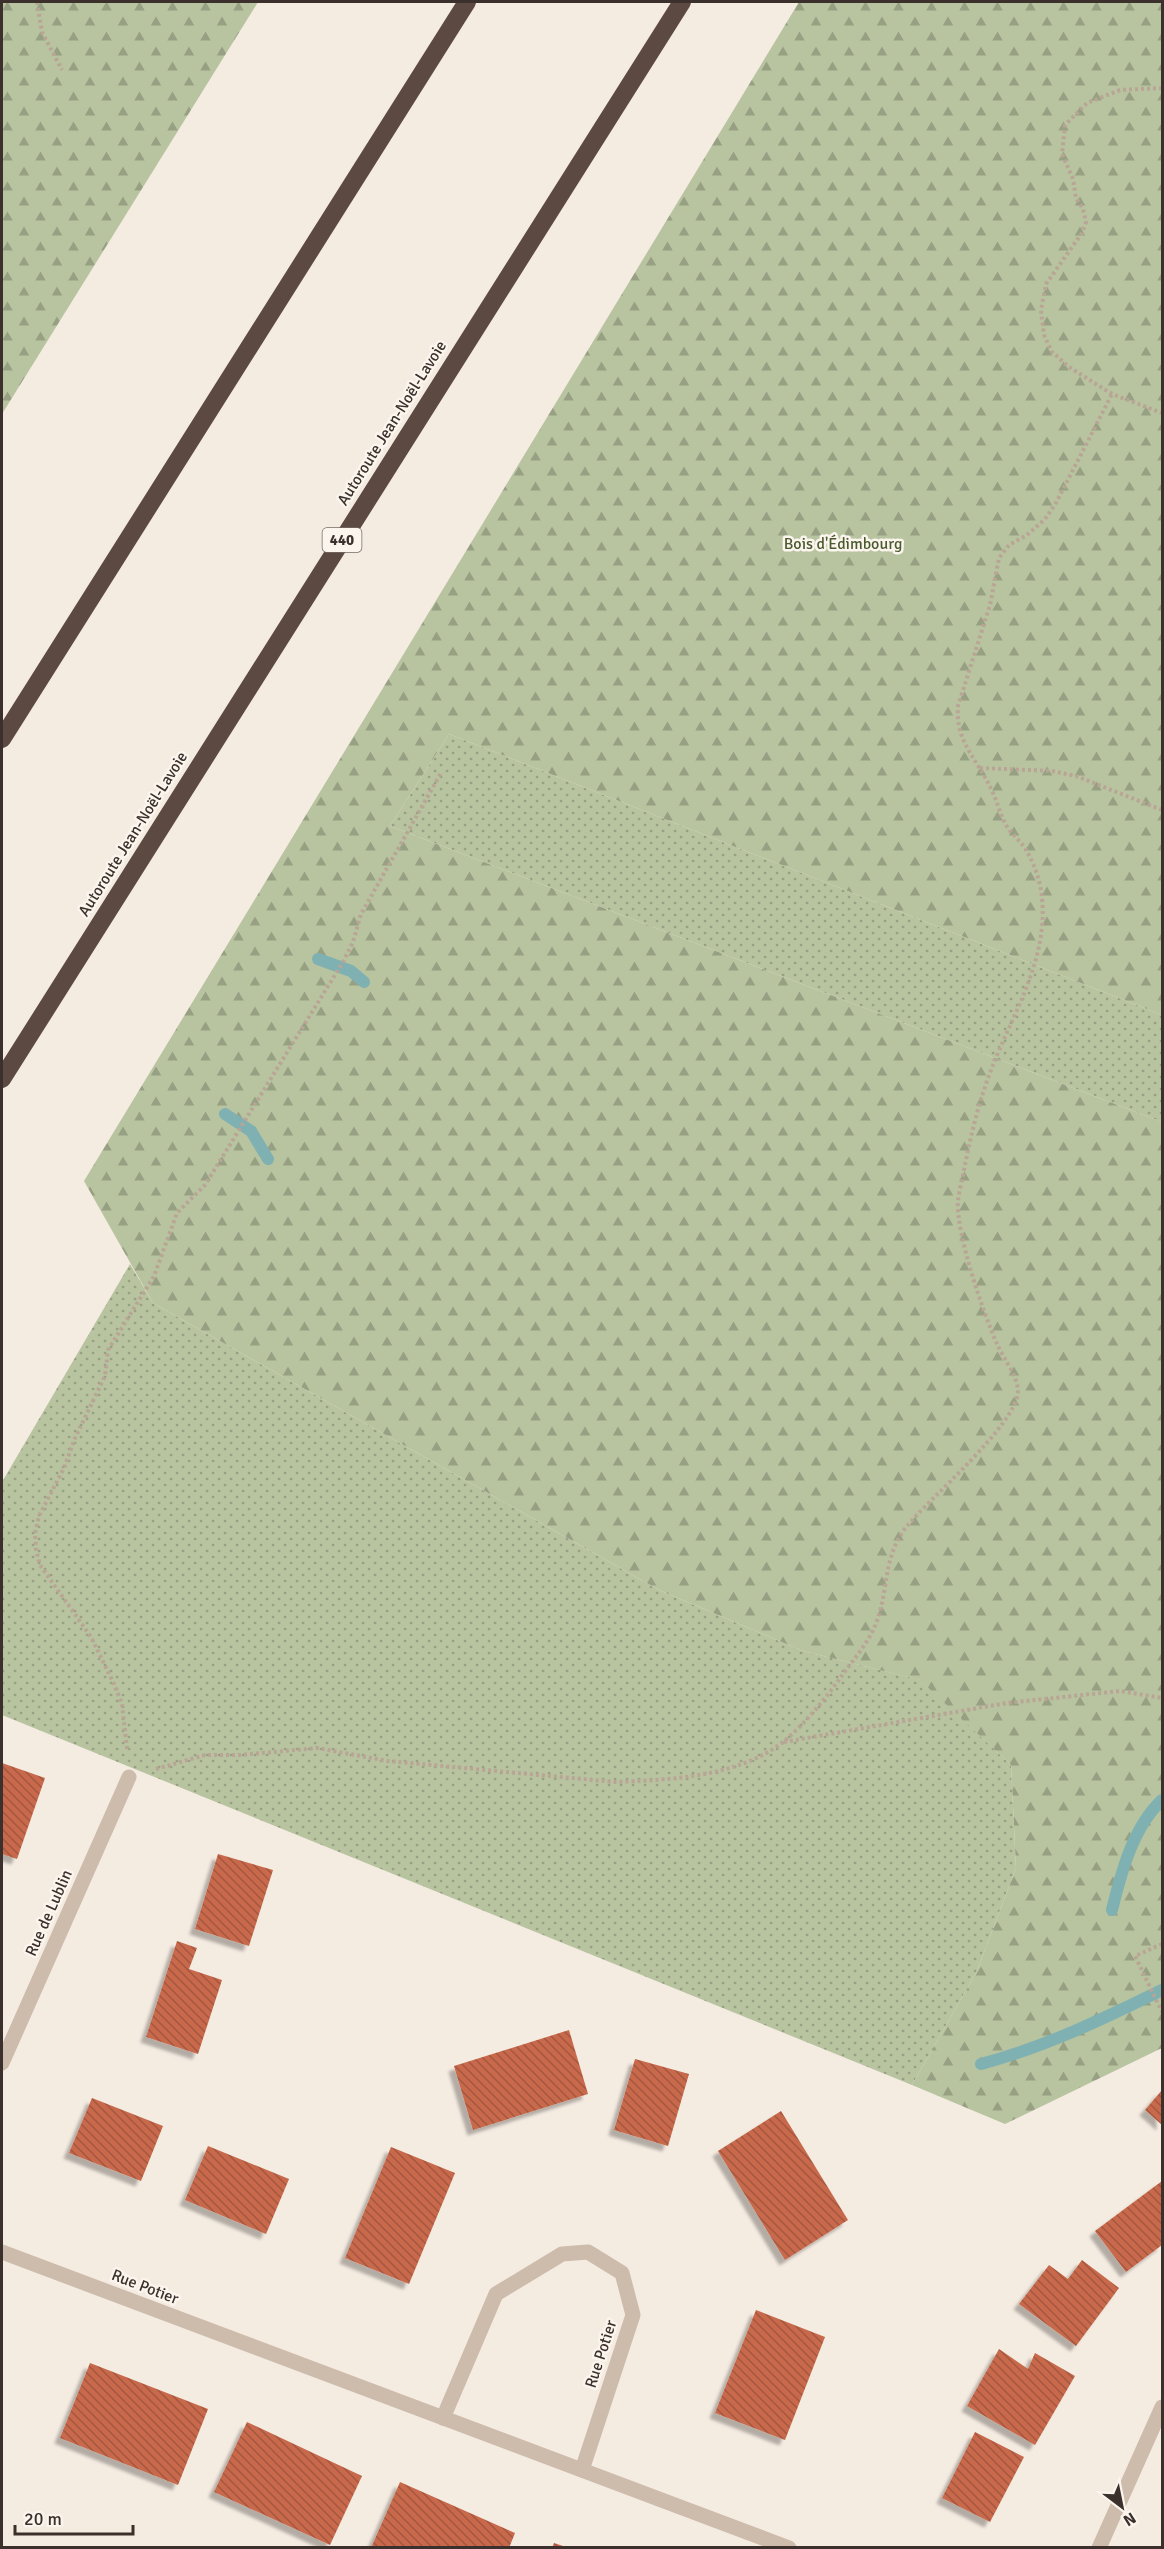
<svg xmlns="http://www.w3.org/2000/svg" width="1164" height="2549" font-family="Signika,sans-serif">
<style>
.grass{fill:url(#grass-dots)}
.forest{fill:url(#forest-firs)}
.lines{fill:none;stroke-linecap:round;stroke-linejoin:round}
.stream{stroke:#7fb0b2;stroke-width:12}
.building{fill:url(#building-back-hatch);filter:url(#shadow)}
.path{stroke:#b9a596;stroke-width:4;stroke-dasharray:3 3;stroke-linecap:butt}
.minor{stroke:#cdbbac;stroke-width:15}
.highway{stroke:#5c4a42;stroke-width:18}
.labels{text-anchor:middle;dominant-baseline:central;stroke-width:5;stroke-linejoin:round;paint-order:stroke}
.shield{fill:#fbf5ee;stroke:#756b66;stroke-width:1.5}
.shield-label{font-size:15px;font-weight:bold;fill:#3b302b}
.street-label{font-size:16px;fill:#3b302b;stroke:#fbf5ee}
.park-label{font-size:16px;fill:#4a5a2e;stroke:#fbf5ee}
</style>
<defs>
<pattern id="grass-dots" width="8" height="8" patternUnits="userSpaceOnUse" patternTransform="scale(1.5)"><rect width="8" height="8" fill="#b8c4a0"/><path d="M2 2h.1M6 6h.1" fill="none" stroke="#97a083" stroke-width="1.8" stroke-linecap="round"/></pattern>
<pattern id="forest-firs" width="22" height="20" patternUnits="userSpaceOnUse" patternTransform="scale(1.5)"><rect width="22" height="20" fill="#b8c4a0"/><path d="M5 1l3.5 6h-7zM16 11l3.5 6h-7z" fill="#97a083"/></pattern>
<pattern id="building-back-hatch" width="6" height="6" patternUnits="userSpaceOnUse" patternTransform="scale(1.5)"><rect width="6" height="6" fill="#c8694b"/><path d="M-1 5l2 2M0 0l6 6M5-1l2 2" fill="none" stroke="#a4573f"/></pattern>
<filter id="shadow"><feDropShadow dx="-5.5" dy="5.5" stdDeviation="1.5" flood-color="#0004"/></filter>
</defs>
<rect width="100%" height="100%" fill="#f4ebe1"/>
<g class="grass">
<path d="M449,734L1162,1015V1122L390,826Z"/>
<path d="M130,1264L153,1303L659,1590L803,1651L921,1680L1011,1765L1016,1868L977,1971L912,2085L2,1715V1482Z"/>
</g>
<g class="forest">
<path d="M2,2H258L2,414Z"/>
<path d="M799,2H1162V1015L449,734L390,826L1162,1122V2048L1005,2124L912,2085L977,1971L1016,1868L1011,1765L920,1680L803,1651L659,1590L153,1303L84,1181Z"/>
</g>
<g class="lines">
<g class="stream">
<path d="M318,959L351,971L364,982"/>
<path d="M225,1114L251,1131L268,1159"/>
<path d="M1112,1910C1121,1873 1133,1827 1162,1800"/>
<path d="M981,2064C1045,2047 1103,2019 1162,1990"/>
</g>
</g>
<g class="building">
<path d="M2,1763L45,1778L17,1859L2,1854Z"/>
<path d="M218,1854L273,1870L249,1946L195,1929Z"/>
<path d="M177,1941L197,1948L189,1969L222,1980L198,2054L146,2037Z"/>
<path d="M569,2030L588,2094L473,2130L454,2066Z"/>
<path d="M635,2059L689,2074L668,2146L614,2130Z"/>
<path d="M1162,2090V2125L1145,2110Z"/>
<path d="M92,2098L163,2126L141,2181L69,2153Z"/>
<path d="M781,2111L848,2220L785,2260L718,2151Z"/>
<path d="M208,2146L289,2179L266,2234L185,2200Z"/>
<path d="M391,2147L455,2173L409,2284L345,2258Z"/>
<path d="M1162,2181V2245L1126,2272L1095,2231Z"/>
<path d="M1082,2260L1119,2288L1076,2346L1019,2304L1049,2265L1068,2279Z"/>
<path d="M756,2310L825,2337L785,2440L715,2413Z"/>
<path d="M999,2349L1028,2369L1035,2353L1075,2376L1035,2445L967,2406Z"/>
<path d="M90,2363L208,2409L178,2485L60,2438Z"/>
<path d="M247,2422L362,2476L330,2545L214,2492Z"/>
<path d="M975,2432L1024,2457L990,2522L942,2498Z"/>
<path d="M400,2482L515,2533L509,2548H371Z"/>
<path d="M554,2543L566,2547V2548H552Z"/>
</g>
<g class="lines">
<g class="path">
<path d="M37,2L42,32L62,70"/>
<path d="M1162,88L1120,90L1087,103L1065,125L1062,154L1073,179L1076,198L1083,209L1086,222L1082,233L1046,284L1041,310L1044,335L1052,352L1069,367L1112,394L1162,413"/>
<path d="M980,768L1052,771L1076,776L1162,810"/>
<path d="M784,1742L1007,1703L1120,1691L1162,1698"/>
<path d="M127,1749L122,1704L114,1684L91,1637L40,1565L36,1549L35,1534L39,1516L64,1468L75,1438L105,1376L108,1350L154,1276L177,1213L205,1185L343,962L353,942L361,914L441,773"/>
<path d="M156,1769L205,1755H240L317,1748L388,1761L615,1782C669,1780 738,1777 783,1742C804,1725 825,1699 841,1677C853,1660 870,1641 877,1621C889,1587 883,1556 907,1526C929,1499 1016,1425 1018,1392C1018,1376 1003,1358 997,1344C983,1312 956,1234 958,1201C959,1193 961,1183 963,1175C970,1138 979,1100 993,1065C1014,1012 1048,958 1042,899C1041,882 1034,863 1025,848C1020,841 1013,835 1008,828C1000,816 998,803 992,791C978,759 955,743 958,706L990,605L999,558L1009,545L1027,535L1045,519L1056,503L1112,394"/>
<path d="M1162,1944L1135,1956L1162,2012"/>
</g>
<g class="minor">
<path d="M2,2063L129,1777"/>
<path d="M2,2252L789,2548"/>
<path d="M443,2418L496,2294L562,2254L588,2252L622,2273L633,2315L582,2470"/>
<path d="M1099,2548L1162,2407"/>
</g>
<g class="highway">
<path d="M2,739L467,2"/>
<path d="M2,1079L682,2"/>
</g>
</g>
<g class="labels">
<rect class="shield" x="322.5" y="528" width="39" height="24" rx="4.5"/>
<g class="shield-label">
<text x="342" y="540">440</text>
</g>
<g class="street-label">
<text transform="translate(392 423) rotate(-58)">Autoroute Jean-Noël-Lavoie</text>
<text transform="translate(133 834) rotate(-58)">Autoroute Jean-Noël-Lavoie</text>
<text transform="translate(49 1913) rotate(-66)">Rue de Lublin</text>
<text transform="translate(145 2287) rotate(21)">Rue Potier</text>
<text transform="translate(601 2354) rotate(-72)">Rue Potier</text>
</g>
<g class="park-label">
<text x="843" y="544">Bois d'Édimbourg</text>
</g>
</g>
<rect width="1164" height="2549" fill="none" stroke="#3b302b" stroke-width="6"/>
<g transform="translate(1122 2507) rotate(148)" stroke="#fbf5ee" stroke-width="4.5" paint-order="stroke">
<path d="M0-4.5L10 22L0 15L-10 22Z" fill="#3b302b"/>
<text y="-9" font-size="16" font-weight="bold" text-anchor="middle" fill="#3b302b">N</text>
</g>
<path d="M15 2525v9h118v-9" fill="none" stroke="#3b302b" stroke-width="3"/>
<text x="24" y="2525" font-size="18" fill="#3b302b" stroke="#fbf5ee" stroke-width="4.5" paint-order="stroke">20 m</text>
</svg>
